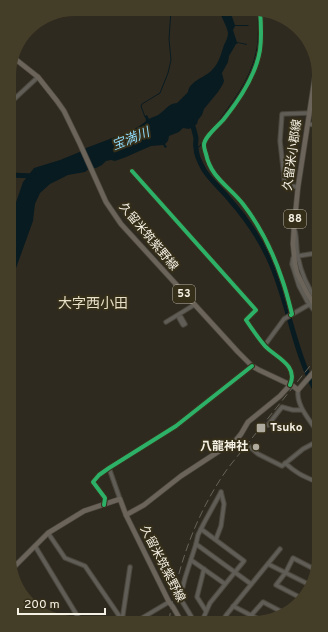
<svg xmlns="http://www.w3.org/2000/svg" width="328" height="632" font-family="Overpass,'Noto Sans JP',sans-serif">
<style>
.water{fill:#081b21}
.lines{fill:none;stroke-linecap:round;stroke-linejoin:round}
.stream{stroke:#081b21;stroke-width:1}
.river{stroke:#081b21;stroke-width:5}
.minor-casing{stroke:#4b473e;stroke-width:5.5}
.major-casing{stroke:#4b473e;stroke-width:6}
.minor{stroke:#5f5d55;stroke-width:3.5}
.major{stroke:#6b645b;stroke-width:4.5}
.rail{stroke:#66635a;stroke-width:1;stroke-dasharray:8 4;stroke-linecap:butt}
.cycleway-casing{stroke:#352e19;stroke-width:6}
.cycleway{stroke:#2db169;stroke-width:4}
.poi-dot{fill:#b0ab9f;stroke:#352e19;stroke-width:1.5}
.labels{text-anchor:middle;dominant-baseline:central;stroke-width:4;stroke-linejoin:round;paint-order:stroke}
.shield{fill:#352e19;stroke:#bbb6a7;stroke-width:1}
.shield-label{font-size:11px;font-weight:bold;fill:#f5f1e4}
.street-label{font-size:12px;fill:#f5f1e4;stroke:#352e19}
.poi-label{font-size:12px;font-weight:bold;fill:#f5f1e4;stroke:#352e19;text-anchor:start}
.water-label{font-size:13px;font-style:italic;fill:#90ddfd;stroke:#352e19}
.quarter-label{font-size:14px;fill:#e8e0c6;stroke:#352e19}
</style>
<rect width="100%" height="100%" fill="#2f2a1f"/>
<path class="water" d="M219,10H228L231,14L235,25H248L249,26H235L233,30L237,42L247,44V45L238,43L236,44L229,56L228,62L222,73L224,81L223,84L218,92L204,109L202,115L198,120L197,124L189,129L183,128L179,132L169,136L168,141L165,144L167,147L165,148L163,145L151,146L126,157L115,161L111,160L106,161L102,165L96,168H90L85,172L68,175L50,184L40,193L35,204L33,221L11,282L10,220L23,182L34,168L60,160L82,151L86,148L131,131L141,125L146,121L145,116L147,115L149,119C152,117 154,117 158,115C164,112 168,103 177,103L188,92C189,81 206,77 212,70C219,63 221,54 224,45C226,41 228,37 228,33C227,26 221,17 219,10Z"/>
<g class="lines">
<g class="stream">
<path d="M145,117L141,106L142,104L160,93L168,73L171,60L169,39L171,10"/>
<path d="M215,126C231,104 250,81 256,53C259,40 259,24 257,10"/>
<path d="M196,148L200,146L206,136"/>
</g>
<g class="river">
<path d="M191,121C193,126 195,133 196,138C196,141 195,145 196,148C196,155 200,163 204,170C211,181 222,190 230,200C246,218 260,239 270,261C289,304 294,353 318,395"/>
<path d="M10,175L34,176"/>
</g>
<g class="minor-casing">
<g id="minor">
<path d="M260,10C261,23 262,36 260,50C256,75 240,99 224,119C219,125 204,137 204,145C204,148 205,151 206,154C211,178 229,186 243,204C260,226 273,252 282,279C286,290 289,302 292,314"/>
<path d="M10,103L38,77"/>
<path d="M308,124L316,125"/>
<path d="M132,171L256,310L246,320C252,329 258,338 265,346C275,357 299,365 290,385"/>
<path d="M298,187L285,185L280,141L282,114L309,113"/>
<path d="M317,228L316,246L317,252"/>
<path d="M295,231C297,239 296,248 298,257C301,273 308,288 317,301"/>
<path d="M298,256L317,253"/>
<path d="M293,258L292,264L299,286L307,301L317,314"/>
<path d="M179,318L183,325L185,324L181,317"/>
<path d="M166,322L194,305"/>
<path d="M265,345L284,319L310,304"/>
<path d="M298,390C296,406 310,420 318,433"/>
<path d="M268,425L282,407L293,410H302"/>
<path d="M250,447L258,454L282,466L303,449L318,441"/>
<path d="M285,463C295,472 302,476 315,481L318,475"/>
<path d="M109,468L120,499"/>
<path d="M104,505L105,498L93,482L99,475L109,468L176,426L252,366"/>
<path d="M201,529L244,561L210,603L202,621"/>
<path d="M48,533L65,558L85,566L122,620"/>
<path d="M216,539L221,526L224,504L221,492"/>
<path d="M196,544L251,584"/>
<path d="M35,546L81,622"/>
<path d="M191,560L225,584"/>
<path d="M268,564L310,585"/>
<path d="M204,569L197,597L206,611"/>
<path d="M303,599L276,585L286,572L293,558L316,570"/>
<path d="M233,606L260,620"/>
<path d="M223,620L227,614L280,549"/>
<path d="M247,620L263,602L284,613"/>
<path d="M122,621L130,567"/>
<path d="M137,621L169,602"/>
<path d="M194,621L180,598L185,578L196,544L198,535L204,523L221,492"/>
</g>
</g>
<g class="major-casing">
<g id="major">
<path d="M14,58L38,77L57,101L64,111L80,144L106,202L121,224L238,352L252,366L259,370L293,386L298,390L318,367"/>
<path d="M316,70L298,187L294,227L293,244L295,264L297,273L307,293L317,309"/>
<path d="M126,515L144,505L181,476L236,440L241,434L248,422L280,396L290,385"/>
<path d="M12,569L48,533L84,511L120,499L126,515L169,602L173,607L181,621"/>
</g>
</g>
<use href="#minor" class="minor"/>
<use href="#major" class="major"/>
<path class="rail" d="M169,621C177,567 196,513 228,468L318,356"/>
<g class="cycleway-casing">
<g id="cycleway">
<path d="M260,10C261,23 262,36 260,50C256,75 240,99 224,119C219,125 204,137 204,145C204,148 205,151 206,154C211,178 229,186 243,204C260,226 273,252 282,279C286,290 289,302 292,314L291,315"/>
<path d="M132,171L256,310L246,320C252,329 258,338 265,346C275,357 299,365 290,385"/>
<path d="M104,505L105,498L93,482L99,475L109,468L176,426L252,366"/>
</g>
</g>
<use href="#cycleway" class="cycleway"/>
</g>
<g class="poi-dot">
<rect x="256" y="423" width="10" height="10" rx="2"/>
<circle cx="256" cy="447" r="4"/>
</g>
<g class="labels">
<g class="shield">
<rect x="284" y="210" width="22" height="18" rx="3"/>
<rect x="173" y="285" width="22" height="18" rx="3"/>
</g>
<g class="shield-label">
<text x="295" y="219">88</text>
<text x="184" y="294">53</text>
</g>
<g class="street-label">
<text transform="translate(293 155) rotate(-82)">久留米小郡線</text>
<text transform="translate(148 237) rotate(50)">久留米筑紫野線</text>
<text transform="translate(162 564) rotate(63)">久留米筑紫野線</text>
</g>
<g class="poi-label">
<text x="270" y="428">Tsuko</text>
<text x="248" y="447" text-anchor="end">八龍神社</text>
</g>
<g class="water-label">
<text transform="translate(131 140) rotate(-22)">宝満川</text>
</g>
<g class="quarter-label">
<text x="93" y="304">大字西小田</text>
</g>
</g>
<path d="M0 0H328V632H0ZM75 16H253A59 59 0 0 1 312 75V557A59 59 0 0 1 253 616H75A59 59 0 0 1 16 557V75A59 59 0 0 1 75 16Z" fill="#443e29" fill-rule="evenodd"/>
<path d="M18 608v6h87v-6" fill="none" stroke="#f5f1e4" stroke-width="2"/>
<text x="24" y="608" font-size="12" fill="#f5f1e4" stroke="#352e19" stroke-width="3" paint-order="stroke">200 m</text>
</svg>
